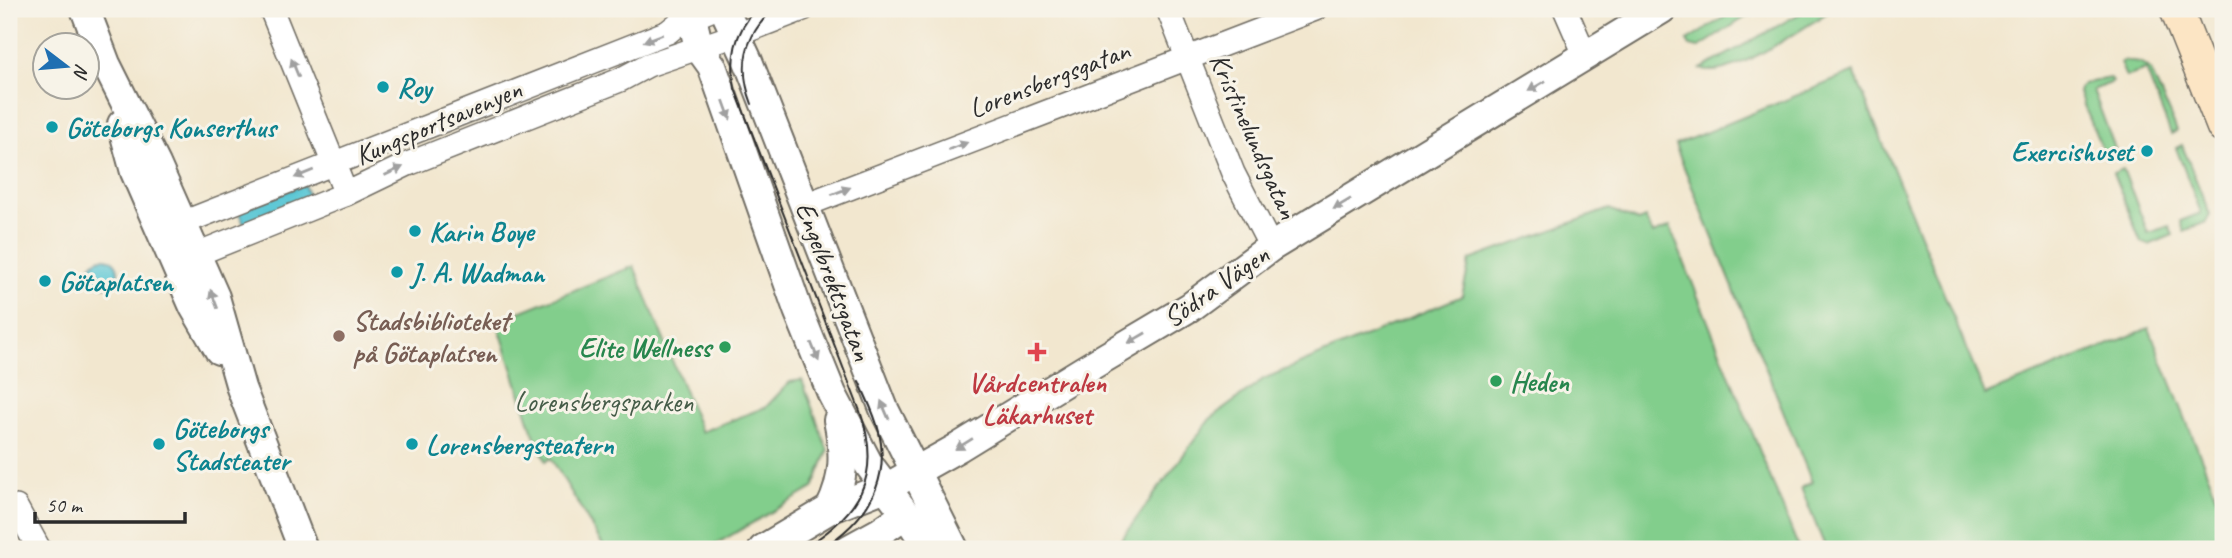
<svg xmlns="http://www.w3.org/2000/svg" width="2232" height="558" font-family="Caveat,sans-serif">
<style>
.green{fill:#82ce8c;stroke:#567c5c;stroke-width:2}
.water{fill:#5bc7d5;stroke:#437980;stroke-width:2}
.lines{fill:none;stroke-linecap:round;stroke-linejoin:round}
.minor-casing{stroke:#716d64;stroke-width:26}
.tertiary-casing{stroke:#716d64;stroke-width:32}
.secondary-casing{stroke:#716d64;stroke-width:35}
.minor{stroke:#fff;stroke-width:23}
.tertiary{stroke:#fff;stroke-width:28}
.secondary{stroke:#fce5c4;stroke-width:32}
.tram{stroke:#2b2b2b;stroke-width:2}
.oneway{fill:#a0a0a0}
.culture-dot{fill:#0f9aa8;stroke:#f7f3e8;stroke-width:2.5}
.education-dot{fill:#8d6e63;stroke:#f7f3e8;stroke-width:2.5}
.leisure-dot{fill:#2e9e5b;stroke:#f7f3e8;stroke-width:2.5}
.health-dot{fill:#e0444e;stroke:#f7f3e8;stroke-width:2.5}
.labels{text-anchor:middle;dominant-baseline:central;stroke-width:6;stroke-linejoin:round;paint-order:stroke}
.street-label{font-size:28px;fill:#2b2b2b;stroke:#f7f3e8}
.culture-label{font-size:28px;font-weight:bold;fill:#0d838f;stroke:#f7f3e8;text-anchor:start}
.education-label{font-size:28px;font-weight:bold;fill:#785e54;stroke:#f7f3e8;text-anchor:start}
.leisure-label{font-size:28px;font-weight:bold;fill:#27864d;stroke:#f7f3e8;text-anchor:end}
.health-label{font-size:28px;font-weight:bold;fill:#be3a42;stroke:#f7f3e8}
.park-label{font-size:28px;fill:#455c48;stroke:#f7f3e8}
</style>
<rect width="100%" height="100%" fill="#f7f3e8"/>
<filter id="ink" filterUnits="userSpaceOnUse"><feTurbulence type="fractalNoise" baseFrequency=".0143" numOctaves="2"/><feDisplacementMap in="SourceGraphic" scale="14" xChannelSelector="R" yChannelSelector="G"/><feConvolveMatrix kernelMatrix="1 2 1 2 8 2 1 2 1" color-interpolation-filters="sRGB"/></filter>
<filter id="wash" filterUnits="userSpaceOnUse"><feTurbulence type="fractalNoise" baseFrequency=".00686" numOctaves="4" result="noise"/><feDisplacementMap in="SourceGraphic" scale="28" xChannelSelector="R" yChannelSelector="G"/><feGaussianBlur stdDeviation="1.57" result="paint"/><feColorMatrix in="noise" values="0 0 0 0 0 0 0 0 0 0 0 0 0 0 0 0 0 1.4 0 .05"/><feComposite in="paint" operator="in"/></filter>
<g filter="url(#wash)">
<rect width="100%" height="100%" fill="#f2e7cf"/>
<g class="green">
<path d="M1737,9H1758L1698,48L1690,46L1687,41Z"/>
<path d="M1808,9H1833C1809,24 1726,83 1701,69Z"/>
<path d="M2124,61L2140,63L2151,71L2177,131L2171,134L2146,70L2126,77L2120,63Z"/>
<path d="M1854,72L1985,395L2149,328L2223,512V549H1826L1801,488L1812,482L1675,145Z"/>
<path d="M2109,78L2112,82L2093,90L2117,154L2106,159L2079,93L2080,88L2083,84Z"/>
<path d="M2182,145L2210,215L2206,222L2184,231L2180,221L2201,213L2176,148Z"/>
<path d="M2123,169L2148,233L2169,226L2173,235L2149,245L2141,242L2113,173Z"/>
<path d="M1609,209L1638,221L1645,218L1653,234L1670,227L1799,549H1114L1210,419L1259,383L1263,379L1462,296L1470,260Z"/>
<path d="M634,266L701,432L766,407L790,382L802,380L828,451L813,488L707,549H605L551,458L546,461L532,430L497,321Z"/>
</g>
<g class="water">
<path d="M304,184L309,198L244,224L238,211Z"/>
<circle cx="104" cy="272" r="14"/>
</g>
</g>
<g filter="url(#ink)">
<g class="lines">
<g class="minor-casing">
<g id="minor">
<path d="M271,9L346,194"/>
<path d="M1168,9L1233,173L1271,247"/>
<path d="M1565,9L1586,57"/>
<path d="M805,205L1315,9"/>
<path d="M168,221L182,223L190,220L668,32L679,23L713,9"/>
<path d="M182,260L346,194L408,164L620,80L648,65L736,35L803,9"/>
<path d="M16,507L39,549"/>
</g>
</g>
<g class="tertiary-casing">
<g id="tertiary">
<path d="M85,9L106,64L156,164L215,297L241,388L303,549"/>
<path d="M690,9L699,48L712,66L798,310L832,394L869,465L906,514L929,549"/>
<path d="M724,9L748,61L884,409L954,549"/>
<path d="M122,124L135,172L194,307L219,350"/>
<path d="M830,509C845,479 845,452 838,420"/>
<path d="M763,549L830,509L893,484L959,447L1084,370L1190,307L1271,247L1662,9"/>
<path d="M849,549L880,532L906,514"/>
</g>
</g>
<g class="secondary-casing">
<path id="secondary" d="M2176,9L2223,127"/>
</g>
<use href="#minor" class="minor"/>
<use href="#tertiary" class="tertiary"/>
<use href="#secondary" class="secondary"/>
<g class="tram">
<path d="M756,9C734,33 730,58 735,89L860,411C883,477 859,515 802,549"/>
<path d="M752,104C738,68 744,35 774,9"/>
<path d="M821,549C864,522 891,485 879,432C875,414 866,398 859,381"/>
</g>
</g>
<defs><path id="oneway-solid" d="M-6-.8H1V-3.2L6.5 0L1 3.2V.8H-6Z" transform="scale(1.75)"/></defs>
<g class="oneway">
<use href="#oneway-solid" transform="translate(653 38) rotate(159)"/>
<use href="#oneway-solid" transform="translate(295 68) rotate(-112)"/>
<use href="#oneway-solid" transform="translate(1537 86) rotate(149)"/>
<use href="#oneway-solid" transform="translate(727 110) rotate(70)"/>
<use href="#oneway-solid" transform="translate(958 146) rotate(-21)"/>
<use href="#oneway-solid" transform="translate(394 171) rotate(-25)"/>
<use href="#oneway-solid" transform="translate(304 174) rotate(158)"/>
<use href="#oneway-solid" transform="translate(841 191) rotate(-21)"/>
<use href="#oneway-solid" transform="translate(1342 204) rotate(149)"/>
<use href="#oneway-solid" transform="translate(214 299) rotate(-111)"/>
<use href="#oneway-solid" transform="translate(1137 338) rotate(150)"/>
<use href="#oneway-solid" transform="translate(815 352) rotate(68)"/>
<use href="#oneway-solid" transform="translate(885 410) rotate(-113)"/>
<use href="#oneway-solid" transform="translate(964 444) rotate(148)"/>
</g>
</g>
<g class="culture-dot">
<circle cx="383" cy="87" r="7"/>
<circle cx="52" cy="127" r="7"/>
<circle cx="2147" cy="151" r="7"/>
<circle cx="415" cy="231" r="7"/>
<circle cx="397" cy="272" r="7"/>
<circle cx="45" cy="281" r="7"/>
<circle cx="159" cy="444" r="7"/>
<circle cx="412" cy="444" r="7"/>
</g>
<circle class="education-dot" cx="339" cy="336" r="7"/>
<g class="leisure-dot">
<circle cx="725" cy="347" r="7"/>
<circle cx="1496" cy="381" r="7"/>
</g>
<path class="health-dot" d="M1033.5 341.5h7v7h7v7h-7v7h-7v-7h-7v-7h7z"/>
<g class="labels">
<g class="street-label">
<text transform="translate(1049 79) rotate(-21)">Lorensbergsgatan</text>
<text transform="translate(438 122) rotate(-23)">Kungsportsavenyen</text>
<text transform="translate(1254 136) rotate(66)">Kristinelundsgatan</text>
<text transform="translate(834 281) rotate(69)">Engelbrektsgatan</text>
<text transform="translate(1216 286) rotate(-35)">Södra Vägen</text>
</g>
<g class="culture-label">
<text x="397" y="87">Roy</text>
<text x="66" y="127">Göteborgs Konserthus</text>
<text x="2133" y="151" text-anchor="end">Exercishuset</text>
<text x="429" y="231">Karin Boye</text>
<text x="411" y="272">J. A. Wadman</text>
<text x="59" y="281">Götaplatsen</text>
<text x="173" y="428">Göteborgs<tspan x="173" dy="32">Stadsteater</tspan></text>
<text x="426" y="444">Lorensbergsteatern</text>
</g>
<g class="education-label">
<text x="353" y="320">Stadsbiblioteket<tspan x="353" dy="32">på Götaplatsen</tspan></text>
</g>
<g class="leisure-label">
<text x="711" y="347">Elite Wellness</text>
<text x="1510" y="381" text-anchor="start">Heden</text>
</g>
<g class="health-label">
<text x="1037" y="382">Vårdcentralen<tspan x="1037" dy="32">Läkarhuset</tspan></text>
</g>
<g class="park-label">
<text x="604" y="401">Lorensbergsparken</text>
</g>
</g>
<rect width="2232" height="558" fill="none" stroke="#f7f3e8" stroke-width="35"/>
<g transform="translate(66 66) rotate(106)"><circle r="33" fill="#f7f3e8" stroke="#a5a39c" stroke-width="2"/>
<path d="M0-5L12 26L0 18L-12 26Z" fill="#1f6fb2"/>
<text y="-10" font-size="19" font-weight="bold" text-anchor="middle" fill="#2b2b2b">N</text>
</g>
<path d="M35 512v10h150v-10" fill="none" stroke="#2b2b2b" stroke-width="3.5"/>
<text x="46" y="512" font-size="21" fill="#2b2b2b" stroke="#f7f3e8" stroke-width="5" paint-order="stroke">50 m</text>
</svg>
